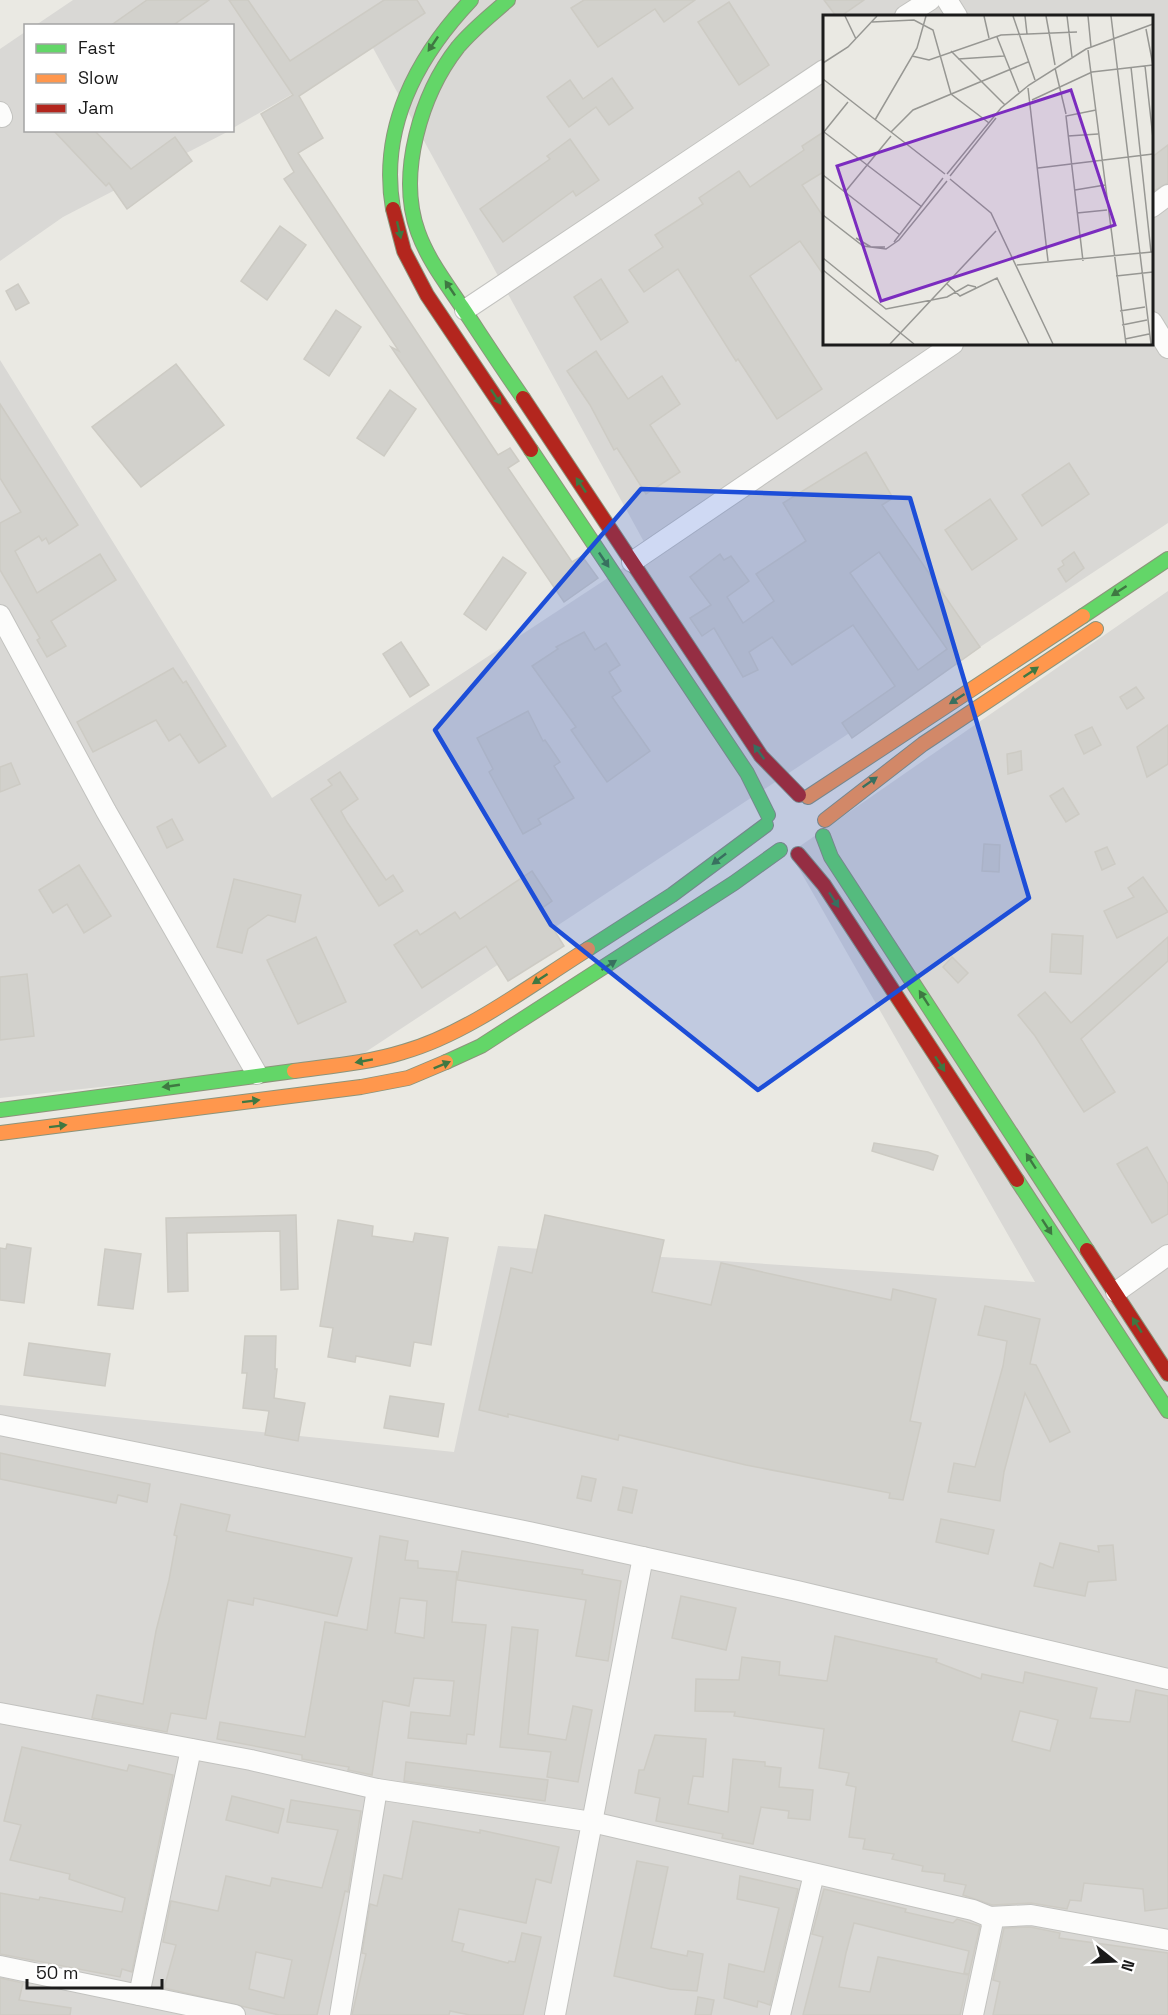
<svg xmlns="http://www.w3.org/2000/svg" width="1168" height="2015" font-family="'Space Grotesk',sans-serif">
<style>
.residential{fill:#d9d8d5;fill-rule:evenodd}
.building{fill:#d2d1cc;stroke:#cdcbc4;stroke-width:1.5;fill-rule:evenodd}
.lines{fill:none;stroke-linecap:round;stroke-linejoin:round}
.street-casing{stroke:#c2c2bf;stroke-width:22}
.fast-casing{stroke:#8c947b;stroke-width:16}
.slow-casing{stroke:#8c947b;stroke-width:16}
.jam-casing{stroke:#8c947b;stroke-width:16}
.street{stroke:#fcfcfb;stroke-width:20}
.fast{stroke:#63d668;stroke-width:14}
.slow{stroke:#ff974d;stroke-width:14}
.jam{stroke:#b3261e;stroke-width:14}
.oneway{fill:#3f7842}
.marked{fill:#1d4ed8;fill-opacity:0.2;stroke:#1d4ed8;stroke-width:4.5;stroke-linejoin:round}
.inset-road{fill:none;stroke:#979793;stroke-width:1.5}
.view{fill:#7b2cbf;fill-opacity:0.15;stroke:#7b2cbf;stroke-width:3}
.inset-edge{fill:none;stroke:#1b1b1b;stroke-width:3}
</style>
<rect width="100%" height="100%" fill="#eae9e3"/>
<g class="residential">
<path d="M73,0H1168V523L355,1059L0,1098V360L272,798L649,551L373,48L233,128L232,26L36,25ZM824,16H1152V344H824Z"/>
<path d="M25,32L26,130L229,131L63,217L0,261V49Z"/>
<path d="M1168,591V2015H0V1405L454,1452L498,1246L1035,1282L790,853Z"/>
</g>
<g class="building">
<path d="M147,0H209L172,26H110Z"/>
<path d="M229,0H248L290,61L384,0H417L425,13L299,96L323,138L298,153L498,455L510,448L519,461L508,468L572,562L582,556L598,578L564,602L391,347L399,351L284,179L294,172L261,114L293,95Z"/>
<path d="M584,0H695L664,22L655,9L598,47L571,8Z"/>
<path d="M824,0H864L841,16H836Z"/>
<path d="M729,2L769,65L739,85L698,22Z"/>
<path d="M612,78L633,108L609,125L596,107L569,127L547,97L570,80L583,99Z"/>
<path d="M53,130H94L131,169L175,137L192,161L127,209L109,183L106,186Z"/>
<path d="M825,131V171L802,185L825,219V277L800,241L750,276L822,389L777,419L738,359L736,361L678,269L644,292L629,270L663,247L655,235L703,204L699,198L739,171L750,187L804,150L802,146Z"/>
<path d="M570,139L599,180L576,196L573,191L503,242L480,209L550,159L547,156Z"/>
<path d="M1168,145V183L1152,192V157Z"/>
<path d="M280,226L306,245L267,300L241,281Z"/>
<path d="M601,279L628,322L601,340L574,297Z"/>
<path d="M18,284L29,303L16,310L6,291Z"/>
<path d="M336,310L361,327L329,376L304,359Z"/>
<path d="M596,351L628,399L662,376L680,404L650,425L680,472L646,494L617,448L614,450L590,405L567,371Z"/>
<path d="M176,364L224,425L141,487L92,427Z"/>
<path d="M390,390L416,409L384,456L357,438Z"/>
<path d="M0,404L78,525L49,544L46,538L42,541L39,536L15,551L37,593L100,554L116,580L51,621L66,646L47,657L37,640L40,638L0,570V523L21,512L0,478Z"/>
<path d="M866,452L893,498L882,505L980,647L852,738L842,723L895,686L853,625L792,665L772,637L749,652L758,670L743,677L714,628L702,636L690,618L711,605L690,577L720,554L724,560L731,556L749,581L727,597L743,623L774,601L756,574L806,541L783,503ZM879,552L947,649L918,670L850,573Z"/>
<path d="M1069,463L1089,494L1042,526L1022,495Z"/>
<path d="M990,499L1017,539L972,570L945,530Z"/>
<path d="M1074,552L1084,568L1066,582L1058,569L1064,565L1062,561Z"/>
<path d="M503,557L526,573L486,630L464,614Z"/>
<path d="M584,632L595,650L606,643L620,665L609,672L621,691L612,697L650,751L607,782L571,730L576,727L532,666L558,649L556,647Z"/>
<path d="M401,642L429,685L410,697L383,654Z"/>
<path d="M173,668L183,683L186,681L226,746L199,763L180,734L169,741L156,720L93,752L77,722Z"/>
<path d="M1136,687L1144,698L1127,709L1120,697Z"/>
<path d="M528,711L543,741L545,740L560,762L554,766L574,798L538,819L541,824L523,834L489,772L493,769L477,738Z"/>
<path d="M1168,725V764L1147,777L1137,747Z"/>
<path d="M1092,727L1101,745L1084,754L1075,735Z"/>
<path d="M1021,751L1022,770L1008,774L1007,754Z"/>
<path d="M11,763L20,784L0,792V767Z"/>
<path d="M340,772L358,799L341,811L347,822L386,880L393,875L403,891L379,906L311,799L332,785L328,780Z"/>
<path d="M1063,788L1079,814L1066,822L1050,796Z"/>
<path d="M172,819L183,840L167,848L157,827Z"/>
<path d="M984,844L1000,845L999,872L982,871Z"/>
<path d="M1107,847L1115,864L1102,870L1095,852Z"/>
<path d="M79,865L111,916L84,933L67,904L53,913L39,890Z"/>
<path d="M532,871L552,901L541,909L564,946L508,981L486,946L422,988L394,945L417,930L420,935L455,912L460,919Z"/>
<path d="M1143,877L1168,912L1117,938L1104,911L1134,897L1128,888Z"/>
<path d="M234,879L301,895L295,922L268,915L248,929L242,953L217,947Z"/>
<path d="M1052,934L1083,936L1081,974L1050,972Z"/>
<path d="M316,937L346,1002L298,1024L267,960Z"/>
<path d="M1168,937V961L1081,1039L1115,1092L1084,1112L1035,1036L1018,1015L1045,992L1071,1023Z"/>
<path d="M952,957L968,973L958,983L943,967Z"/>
<path d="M27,974L34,1036L0,1040V977Z"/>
<path d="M874,1143L928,1152L938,1156L933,1170L872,1151Z"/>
<path d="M1147,1147L1168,1184V1214L1152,1223L1117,1164Z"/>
<path d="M296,1215L298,1289L281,1290L280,1231L187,1233L188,1291L168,1292L166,1218Z"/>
<path d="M545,1215L664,1240L652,1292L711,1305L721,1263L891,1300L893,1289L936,1299L910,1421L921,1423L903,1500L889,1498L890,1493L746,1465L619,1435L618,1440L508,1414V1417L479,1410L511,1268L532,1273Z"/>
<path d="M338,1220L373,1226L372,1236L413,1242L415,1233L448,1238L431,1345L414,1342L410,1366L356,1356L355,1362L328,1357L333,1328L320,1326Z"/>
<path d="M7,1244L31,1248L24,1303L0,1300V1248L6,1249Z"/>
<path d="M105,1249L141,1254L133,1309L98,1305Z"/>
<path d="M985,1306L1040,1319L1030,1364L1036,1365L1070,1432L1050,1442L1025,1393L1004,1472L1000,1501L948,1492L954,1463L975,1467L1003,1366L1007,1341L978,1335Z"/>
<path d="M245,1336H276L275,1369H277L274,1398L305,1403L298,1441L265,1435L269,1411L243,1408L247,1373H242Z"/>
<path d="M29,1343L110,1354L105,1386L24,1375Z"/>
<path d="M390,1396L444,1404L438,1437L384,1428Z"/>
<path d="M0,1453L150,1484L147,1502L118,1495L116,1503L0,1479Z"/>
<path d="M582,1476L596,1479L591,1501L577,1498Z"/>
<path d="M623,1487L637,1490L632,1513L618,1510Z"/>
<path d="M181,1504L230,1515L226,1531L352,1558L337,1616L254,1598L253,1605L228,1600L206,1719L171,1713L167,1732L92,1718L97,1695L143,1704L156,1631L169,1580L177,1536L174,1535Z"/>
<path d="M941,1519L994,1530L988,1554L936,1542Z"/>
<path d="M380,1536L408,1541L405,1560L418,1561V1568L457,1572L452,1622L486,1625L474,1735L467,1734L466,1744L408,1738L411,1712L450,1716L454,1681L414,1678L409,1706L383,1701L372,1775L348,1770L349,1767L302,1759V1755L217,1739L220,1722L305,1737L325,1622L367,1630ZM400,1598L427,1601L424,1638L395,1633Z"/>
<path d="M1060,1543L1099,1552L1098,1546L1113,1545L1116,1580L1088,1582L1085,1596L1034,1586L1040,1563L1053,1568Z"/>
<path d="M462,1551L583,1570L582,1574L621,1581L608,1661L576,1656L586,1600L457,1580Z"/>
<path d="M681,1596L736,1608L726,1650L672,1638Z"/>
<path d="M512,1627L538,1630L528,1734L566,1740L573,1706L592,1710L578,1782L547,1777L551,1752L500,1747Z"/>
<path d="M835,1636L937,1659L936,1662L981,1679L982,1674L1023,1683L1025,1672L1097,1688L1090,1718L1130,1722L1136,1690L1168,1696V1908L1145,1911L1143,1889L1084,1883L1081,1901L1070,1900L1067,1909L1031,1903L992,1905L963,1895L966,1885L944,1881L945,1874L922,1871L923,1866L892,1859L894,1854L863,1849L865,1839L849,1837L856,1787L846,1785L849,1773L819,1768L824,1729L734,1716L735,1712L695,1711L696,1679L739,1680L742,1657L780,1662L779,1675L827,1681ZM1020,1711L1058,1720L1050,1751L1012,1741Z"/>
<path d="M655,1735L706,1739L703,1777L693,1776L688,1804L728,1812L733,1759L765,1762V1766L781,1768L779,1787L813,1790L810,1820L788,1818L789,1811L761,1807L753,1844L722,1838L723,1834L656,1821L660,1798L635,1793L639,1770H644Z"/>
<path d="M22,1747L127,1771L129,1765L173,1775L132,1972L122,1969L120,1977L0,1954V1893L39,1900L40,1897L122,1912L125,1898L69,1879L70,1874L10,1860L21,1825L4,1821Z"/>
<path d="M406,1762L548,1780L545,1801L404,1781Z"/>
<path d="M232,1796L284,1809L278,1833L226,1820Z"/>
<path d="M291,1800L361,1811L348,1892L345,1891L317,2015H279L164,1988L176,1945L163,1942L171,1901L218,1911L226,1876L270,1886L272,1878L322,1888L338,1830L287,1822ZM256,1952L292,1960L284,1998L249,1989Z"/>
<path d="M413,1821L480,1833V1830L559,1847L551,1883L536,1879L526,1923L459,1909L452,1941L464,1944L462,1951L508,1963L509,1961L515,1962L522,1933L541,1937L523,2015H470L450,2011L449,2015H352L366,1954L362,1953L370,1904L377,1906L384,1875L402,1879Z"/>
<path d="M637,1861L668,1867L651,1948L687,1956L688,1951L703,1954L697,1991L670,1989L614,1976Z"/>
<path d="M740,1876L798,1889L770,2005L758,2001L757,2007L724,1998L729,1964L764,1972L779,1908L737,1899Z"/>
<path d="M824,1889L906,1909L905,1912L953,1923L957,1919L980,1926L969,1974L964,1973L969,1951L854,1923L846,1953L839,1987L870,1992L878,1957L969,1975L960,2015H803L823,1937L812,1934Z"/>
<path d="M1030,1927L1060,1933L1059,1938L1168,1953V2015H993L1000,1982L993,1980L1004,1928Z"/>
<path d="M0,1978L23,1983L19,2000L71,2008L70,2015H0Z"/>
<path d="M698,1997L714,2000L711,2015H695Z"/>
</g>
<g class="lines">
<g class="street-casing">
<g id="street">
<path d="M947,0L957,16"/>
<path d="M905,16L930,0"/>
<path d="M0,112L2,117"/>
<path d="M1152,207L1168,195"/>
<path d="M465,310L824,70"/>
<path d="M1152,322L1168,348"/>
<path d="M632,562L953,344"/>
<path d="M0,615L106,811L257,1074"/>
<path d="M1116,1292L1168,1255"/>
<path d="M0,1425L529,1532L797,1591L1168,1679"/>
<path d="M0,1713L251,1760L377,1789L592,1822L973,1910L990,1917L992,1926L973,2015"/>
<path d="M990,1917L1031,1915L1168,1940"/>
<path d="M0,1966L235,2015"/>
<path d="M139,1995L191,1749"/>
<path d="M340,2015L377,1789"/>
<path d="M555,2015L643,1557"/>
<path d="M780,2015L814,1874"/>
</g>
</g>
<g class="fast-casing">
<g id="fast">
<path d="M508,0C491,15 473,29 458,47C421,94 397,174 418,232C428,260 446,283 462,307C482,337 502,368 523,398"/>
<path d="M393,209C379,128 417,57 471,0"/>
<path d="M531,450L747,773L768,815"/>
<path d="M1083,616L1168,559"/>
<path d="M823,836L831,857L1087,1250"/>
<path d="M588,949L672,895L766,825"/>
<path d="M446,1062L481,1046L734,883L780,850"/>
<path d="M0,1110L294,1071"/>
<path d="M1017,1180L1168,1411"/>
</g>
</g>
<g class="slow-casing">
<g id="slow">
<path d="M808,797L1083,616"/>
<path d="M825,820L923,744L1096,629"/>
<path d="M294,1071C330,1066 368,1063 403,1052C467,1034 532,984 588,949"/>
<path d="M0,1133L361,1087L408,1078L446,1062"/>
</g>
</g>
<g class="jam-casing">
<g id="jam">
<path d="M393,209L404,251L427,295L531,450"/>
<path d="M523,398L761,756L799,795"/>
<path d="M798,854L824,885L1017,1180"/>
<path d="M1087,1250L1168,1374"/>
</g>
</g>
<use href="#street" class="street"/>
<use href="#fast" class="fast"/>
<use href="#slow" class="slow"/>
<use href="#jam" class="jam"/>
</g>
<defs><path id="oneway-solid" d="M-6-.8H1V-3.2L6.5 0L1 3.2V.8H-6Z" transform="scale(1.5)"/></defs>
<g class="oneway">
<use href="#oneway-solid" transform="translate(433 44) rotate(124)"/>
<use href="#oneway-solid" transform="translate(399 230) rotate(77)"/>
<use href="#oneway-solid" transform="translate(450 288) rotate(-124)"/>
<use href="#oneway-solid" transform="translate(496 397) rotate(56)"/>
<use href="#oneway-solid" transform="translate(581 485) rotate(-124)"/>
<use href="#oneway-solid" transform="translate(604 560) rotate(56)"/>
<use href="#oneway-solid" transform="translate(1119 591) rotate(147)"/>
<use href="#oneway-solid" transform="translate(1031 672) rotate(-34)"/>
<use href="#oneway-solid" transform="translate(957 699) rotate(147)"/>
<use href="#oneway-solid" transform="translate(759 752) rotate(-126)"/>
<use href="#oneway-solid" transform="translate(870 782) rotate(-35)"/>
<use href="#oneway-solid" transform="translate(719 859) rotate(142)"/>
<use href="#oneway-solid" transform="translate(834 900) rotate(57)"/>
<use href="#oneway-solid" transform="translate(609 965) rotate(-33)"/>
<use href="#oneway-solid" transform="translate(540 979) rotate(147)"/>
<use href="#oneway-solid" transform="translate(924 998) rotate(-123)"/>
<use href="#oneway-solid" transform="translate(364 1061) rotate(170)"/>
<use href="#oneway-solid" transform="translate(940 1064) rotate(57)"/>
<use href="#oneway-solid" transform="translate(442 1065) rotate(-22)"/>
<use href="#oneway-solid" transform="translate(171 1086) rotate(172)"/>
<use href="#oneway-solid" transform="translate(251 1101) rotate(-7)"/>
<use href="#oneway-solid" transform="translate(58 1126) rotate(-7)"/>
<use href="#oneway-solid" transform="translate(1031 1161) rotate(-123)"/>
<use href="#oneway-solid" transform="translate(1047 1227) rotate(57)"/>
<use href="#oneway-solid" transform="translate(1137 1325) rotate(-122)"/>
</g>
<path class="marked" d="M641,489L910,498L1029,898L758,1090L551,925L435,730Z"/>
<g transform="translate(823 15)">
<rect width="330" height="330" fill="#eae9e3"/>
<path class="inset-road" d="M22,1L33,24M161,1L166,23M190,1L212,65M202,1L204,19M223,1L232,50M244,1L249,42M265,1L268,32M288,1L328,329M49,7L91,5L110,15L128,79L166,108M323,14L330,50M174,22L196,77M265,35L303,329M128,36L182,90M89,41L106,45L178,20L254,17M135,44L181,41M0,48L25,32L54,1M322,51L330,123M308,52L328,237M232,53L243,99M0,64L122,159M205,73L225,246M209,85L269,57L330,50M52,105L94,33L103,1M1,117L99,192M68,117L90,95L205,47M0,118L25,87M245,121L275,119M215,153L330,139M124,159L178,93L206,70L263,34L330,9M0,160L77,220M127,161L173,103M127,164L168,198L230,329M252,175L282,170M22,177L68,121M254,198L284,195M0,200L40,231L63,234L76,225L124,166M33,223L48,232H62M71,227L120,163M0,243L63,294L124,282L145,270L153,272M260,246L243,101L273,95M194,250L329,237M0,255L91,329M293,261L330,257M124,269L137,281L174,263L206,329M297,296L322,292M299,310L324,305M302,324L326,319M67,329L173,216"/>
<path class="view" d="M248,75L292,210L58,286L14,151Z"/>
<rect width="330" height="330" class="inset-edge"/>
</g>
<rect x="24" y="24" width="210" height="108" fill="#ffffff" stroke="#a4a4a4" stroke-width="1.5"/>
<rect x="36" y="44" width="30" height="9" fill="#63d668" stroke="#a4a4a4" stroke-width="1.5"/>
<text x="78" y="54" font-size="18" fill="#1b1b1b">Fast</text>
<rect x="36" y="74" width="30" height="9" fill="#ff974d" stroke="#a4a4a4" stroke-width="1.5"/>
<text x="78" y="84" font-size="18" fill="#1b1b1b">Slow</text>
<rect x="36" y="104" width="30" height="9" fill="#b3261e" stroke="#a4a4a4" stroke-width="1.5"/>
<text x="78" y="114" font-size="18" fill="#1b1b1b">Jam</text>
<g transform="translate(1114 1961) rotate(108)" stroke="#ffffff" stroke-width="4.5" paint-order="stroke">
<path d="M0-4.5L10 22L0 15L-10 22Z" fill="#1b1b1b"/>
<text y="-9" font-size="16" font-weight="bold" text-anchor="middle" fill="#1b1b1b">N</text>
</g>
<path d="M27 1979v9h135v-9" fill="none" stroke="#1b1b1b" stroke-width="3"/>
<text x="36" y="1979" font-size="18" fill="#1b1b1b" stroke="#ffffff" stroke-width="4.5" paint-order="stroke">50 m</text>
</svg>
